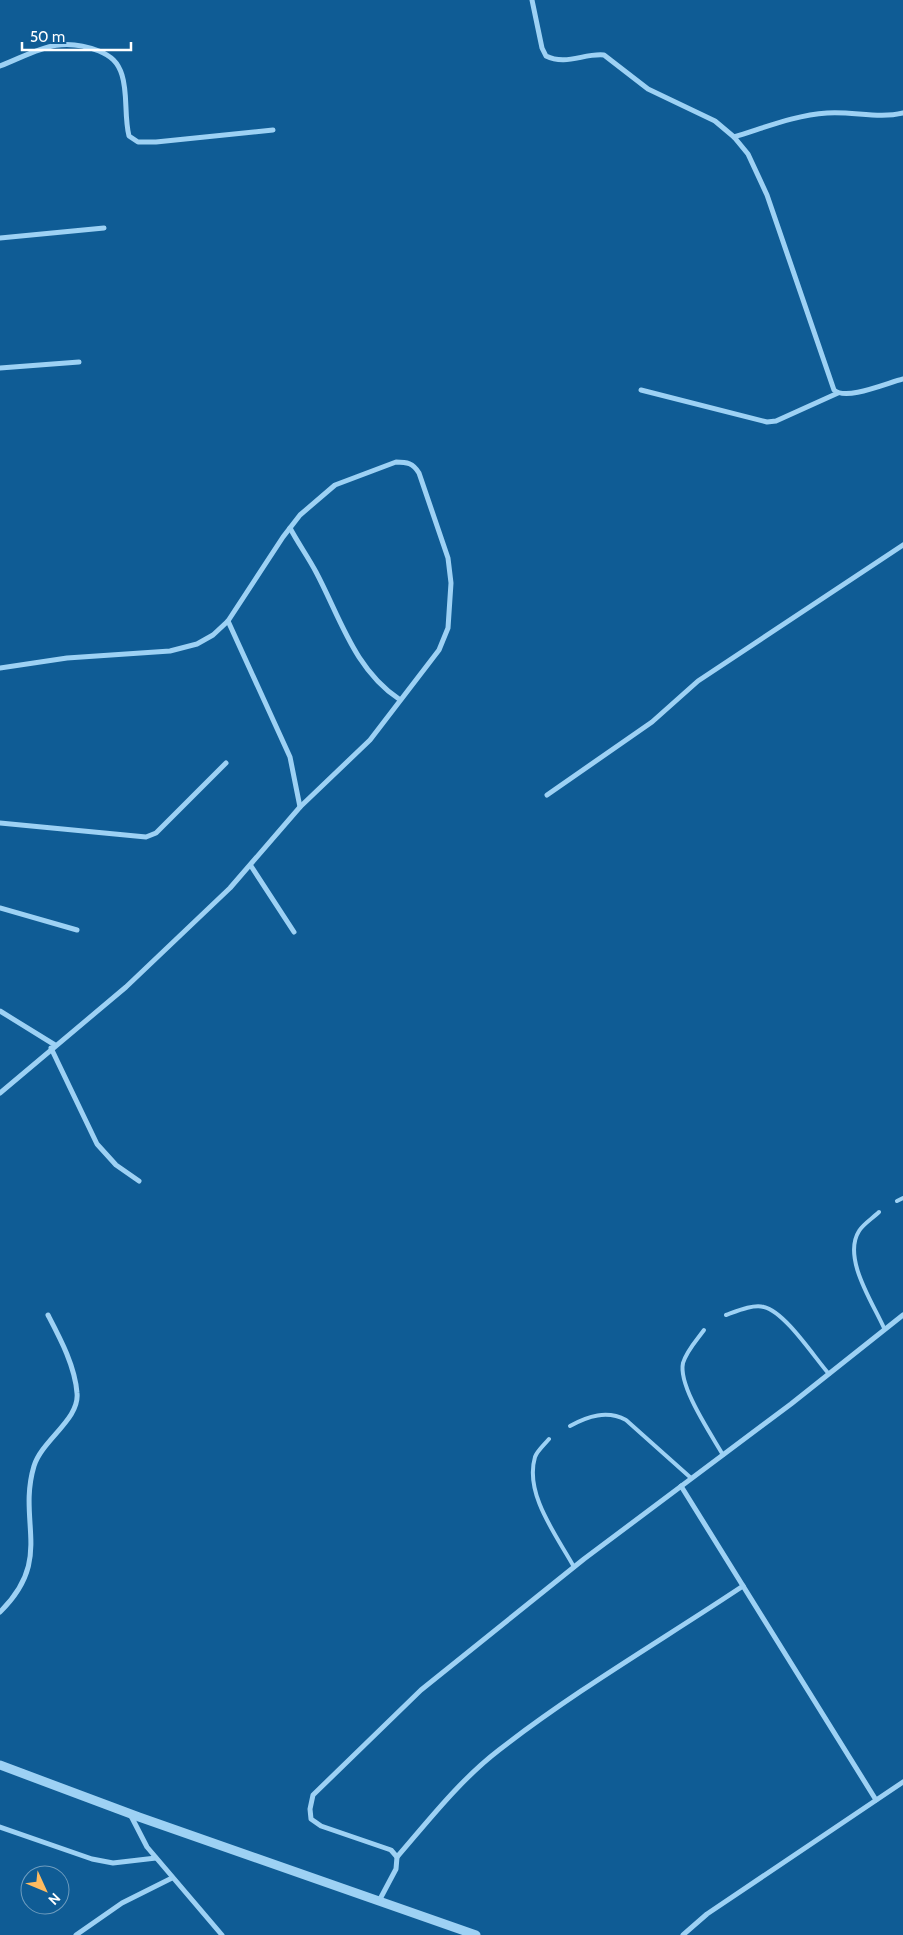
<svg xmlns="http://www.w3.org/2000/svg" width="903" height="1935" font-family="Cabin,sans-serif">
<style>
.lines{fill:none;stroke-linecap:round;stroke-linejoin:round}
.service{stroke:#9dd1f4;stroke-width:4}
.minor{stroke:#9dd1f4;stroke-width:5}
.tertiary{stroke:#9dd1f4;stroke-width:9}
</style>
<rect width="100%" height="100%" fill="#0f5c95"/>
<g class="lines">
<g class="service">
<path d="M897,1201L903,1198"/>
<path d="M879,1212C873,1218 863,1224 859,1231C842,1258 873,1303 884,1328"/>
<path d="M726,1315C737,1311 753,1304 764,1307C785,1312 814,1357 829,1374"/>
<path d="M704,1330C696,1341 687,1350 683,1363C678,1386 711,1434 723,1455"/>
<path d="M570,1426C588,1416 607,1410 626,1420L691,1478"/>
<path d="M549,1439C544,1445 537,1451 535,1457C524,1494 557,1536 574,1567"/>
</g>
<g class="minor">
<path d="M532,0L542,48L546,56C566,66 584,53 604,55L648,89L715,121L734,137L748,154L767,195L834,390C846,401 887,383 903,379"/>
<path d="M0,66C38,51 58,35 99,51C111,56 118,62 122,75C128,94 124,116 129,136L138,142H156L273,130"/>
<path d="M734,137C764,128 795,115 827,113C852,111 879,119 903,113"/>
<path d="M0,238L104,228"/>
<path d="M0,368L79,362"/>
<path d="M641,390L767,422L776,421L838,393"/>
<path d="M290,528C298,543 308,557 316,572C340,617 354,669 399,699"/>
<path d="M228,621L290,757L300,807"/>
<path d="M0,668L67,658L170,651L197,644L213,635L228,621L283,537L300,515L335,485L396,462C407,462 413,463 419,473L448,558L451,583L448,628L439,650L370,740L300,807L230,888L126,987L0,1093"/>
<path d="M547,795L652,722L698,681L903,545"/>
<path d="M0,823L146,837L156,833L226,763"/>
<path d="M251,866L294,932"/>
<path d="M0,908L77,930"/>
<path d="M0,1011L55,1045"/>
<path d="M51,1048L97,1144L116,1165L139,1181"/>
<path d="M681,1486L876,1800"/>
<path d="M0,1612C54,1559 17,1523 34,1466C42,1440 80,1419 77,1393C75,1366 60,1338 48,1315"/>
<path d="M130,1814L147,1847L222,1935"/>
<path d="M0,1827L92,1859L113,1863L156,1858"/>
<path d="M397,1857C429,1820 460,1780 499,1750C576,1690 662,1640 743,1586"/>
<path d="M379,1901L396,1869L397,1857L391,1850L321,1826L311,1819L310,1809L313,1795L421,1690L584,1559L791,1404L903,1315"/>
<path d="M76,1935L122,1903L172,1878"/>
<path d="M683,1935L707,1914L903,1782"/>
</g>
<path class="tertiary" d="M0,1765L139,1817L476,1935"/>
</g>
<g transform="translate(45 1890) rotate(134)"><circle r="24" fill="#0f5c95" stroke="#6f9dbf"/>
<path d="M0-4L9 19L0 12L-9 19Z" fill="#ffbb60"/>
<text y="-8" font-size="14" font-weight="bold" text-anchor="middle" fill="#ffffff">N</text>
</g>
<path d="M22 42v8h109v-8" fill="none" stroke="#ffffff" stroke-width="2.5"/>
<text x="30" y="42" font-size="15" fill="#ffffff" stroke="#0f5c95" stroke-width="4" paint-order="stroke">50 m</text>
</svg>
